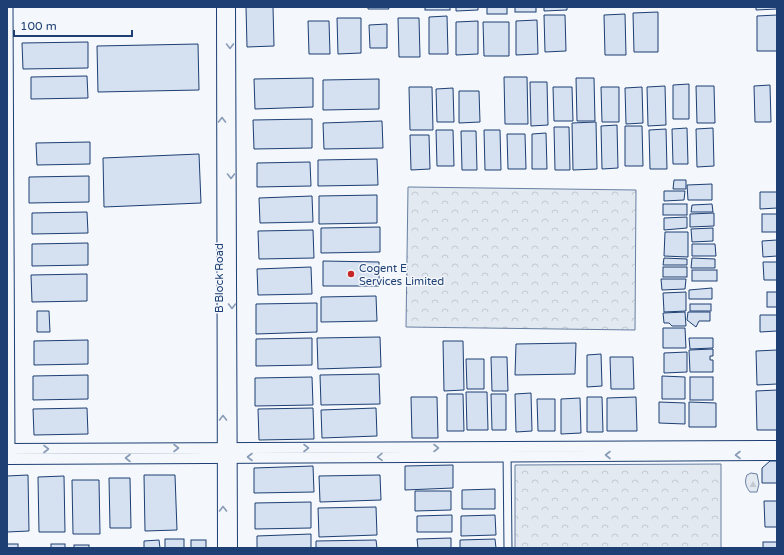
<svg xmlns="http://www.w3.org/2000/svg" width="784" height="555" font-family="'Varela Round',sans-serif">
<style>
.forest{fill:url(#forest-firs);stroke:#687fa3}
.park{fill:url(#park-crowns);stroke:#687fa3}
.building{fill:#d5e0f0;stroke:#1d3f73}
.lines{fill:none;stroke-linecap:round;stroke-linejoin:round}
.street-casing{stroke:#1d3f73;stroke-width:9}
.secondary-casing{stroke:#1d3f73;stroke-width:12}
.street{stroke:#f4f7fb;stroke-width:7}
.secondary{stroke:#f4f7fb;stroke-width:10}
.oneway{stroke:#889bb7}
.poi-dot{fill:#c62828;stroke:#f4f7fb;stroke-width:1.5}
.labels{text-anchor:middle;dominant-baseline:central;stroke-width:3;stroke-linejoin:round;paint-order:stroke}
.poi-label{font-size:11px;fill:#1d3f73;stroke:#f4f7fb;text-anchor:start}
.street-label{font-size:11px;fill:#1d3f73;stroke:#f4f7fb}
</style>
<defs>
<pattern id="forest-firs" width="22" height="20" patternUnits="userSpaceOnUse"><rect width="22" height="20" fill="#e3e9f0"/><path d="M5 1l3.5 6h-7zM16 11l3.5 6h-7z" fill="#c2c9d1"/></pattern>
<pattern id="park-crowns" width="20" height="18" patternUnits="userSpaceOnUse"><rect width="20" height="18" fill="#e3e9f0"/><path d="M2 6a3 3 0 1 1 6 0M12 15a3 3 0 1 1 6 0" fill="none" stroke="#c2c9d1"/></pattern>
</defs>
<rect width="100%" height="100%" fill="#f4f7fb"/>
<path class="forest" d="M751,473L757,474L759,484L757,492H750C746,487 744,482 747,475Z"/>
<g class="park">
<path d="M408,187L636,190L635,330L406,327Z"/>
<path d="M721,464V548H515V465Z"/>
</g>
<g class="building">
<path d="M246,7H273L274,46L247,47Z"/>
<path d="M368,7H388L389,9H368Z"/>
<rect x="425" y="7" width="25" height="3"/>
<path d="M456,7H478V10L456,11Z"/>
<rect x="487" y="7" width="20" height="7"/>
<rect x="515" y="7" width="21" height="5"/>
<path d="M544,7H567V10L544,11Z"/>
<path d="M756,7H777V9L756,10Z"/>
<path d="M658,12V52H634L633,13Z"/>
<path d="M625,14L626,55H605L604,15Z"/>
<path d="M544,15H565L566,51L545,52Z"/>
<path d="M777,15V51H757V16Z"/>
<path d="M447,16L448,54H429V17Z"/>
<path d="M337,18H361V53L338,54Z"/>
<path d="M398,18H419L420,57H399Z"/>
<path d="M537,20L538,54L516,55V21Z"/>
<path d="M308,21H329L330,54H309Z"/>
<path d="M478,21V54L456,55V22Z"/>
<path d="M483,22H509V56H484Z"/>
<path d="M387,24V48H370L369,25Z"/>
<path d="M88,42V68L23,69L22,43Z"/>
<path d="M198,44L199,90L98,92L97,46Z"/>
<path d="M87,76L88,98L31,99V77Z"/>
<path d="M504,77H527L528,124H505Z"/>
<path d="M313,78V107L255,109L254,79Z"/>
<path d="M576,78H594L595,121H577Z"/>
<path d="M379,79V109L323,110V80Z"/>
<path d="M530,82H547L548,125L531,126Z"/>
<path d="M689,84V119H673V85Z"/>
<path d="M770,85L771,122H755L754,86Z"/>
<path d="M665,86L666,125L648,126L647,87Z"/>
<path d="M696,86H714L715,123H697Z"/>
<path d="M409,87H432L433,130H410Z"/>
<path d="M553,87H572L573,121H554Z"/>
<path d="M601,87H619V122H602Z"/>
<path d="M642,87L643,123L626,124L625,88Z"/>
<path d="M453,88L454,122H437L436,89Z"/>
<path d="M459,91H479L480,122L459,123Z"/>
<path d="M312,119V148L254,149L253,120Z"/>
<path d="M382,121L383,148L324,149L323,123Z"/>
<path d="M596,122L597,169L573,170L572,123Z"/>
<path d="M617,125L618,168L602,169L601,126Z"/>
<path d="M625,126H642L643,166H625Z"/>
<path d="M554,127H569L570,170H555Z"/>
<path d="M687,128L688,164H673L672,129Z"/>
<path d="M713,128L714,166L697,167L696,129Z"/>
<path d="M666,129L667,169H650L649,130Z"/>
<path d="M436,130H453L454,166H437Z"/>
<path d="M484,130H500L501,170H485Z"/>
<path d="M461,131H476L477,170H462Z"/>
<path d="M546,133L547,169H532V134Z"/>
<path d="M507,134H525L526,169H508Z"/>
<path d="M410,135H429L430,169L411,170Z"/>
<path d="M90,142V164L37,165L36,143Z"/>
<path d="M199,154L201,203L104,207L103,158Z"/>
<path d="M377,159L378,185L318,186V160Z"/>
<path d="M310,162L311,186L257,187V163Z"/>
<path d="M89,176V202L29,203V177Z"/>
<path d="M674,180H686V189H673Z"/>
<path d="M712,184V200H688L687,185Z"/>
<path d="M664,191H685L684,200L664,201Z"/>
<path d="M760,192H777V208L760,209Z"/>
<path d="M377,195V223L319,224V196Z"/>
<path d="M312,196L313,222L260,223L259,198Z"/>
<rect x="663" y="204" width="24" height="11"/>
<path d="M712,204L713,212H691L692,205Z"/>
<path d="M87,212L88,233L32,234V213Z"/>
<path d="M714,213V226L690,227V214Z"/>
<rect x="762" y="214" width="15" height="18"/>
<path d="M687,217V228L664,230V218Z"/>
<path d="M380,227V252L321,253V228Z"/>
<path d="M713,228V241L692,242L691,229Z"/>
<path d="M313,230L314,258L259,259L258,231Z"/>
<path d="M665,232H688V257L664,256Z"/>
<path d="M777,240V256L763,257L762,241Z"/>
<path d="M88,243V265L32,266V244Z"/>
<path d="M692,244H715L716,256H692Z"/>
<path d="M664,258L687,259V265H663Z"/>
<path d="M692,258L715,259V268H691Z"/>
<path d="M323,261L379,262V286H323Z"/>
<path d="M763,262H777V280H764Z"/>
<path d="M311,267L312,294L258,295L257,269Z"/>
<rect x="663" y="267" width="24" height="10"/>
<rect x="692" y="270" width="25" height="11"/>
<path d="M87,274V301L32,302L31,275Z"/>
<path d="M661,279H686L685,289L662,290Z"/>
<path d="M712,288V299H689V290Z"/>
<path d="M686,292V311L664,312L663,293Z"/>
<rect x="767" y="292" width="10" height="15"/>
<path d="M376,296L377,321L321,322V297Z"/>
<path d="M317,303V332L256,334V304Z"/>
<rect x="690" y="304" width="21" height="7"/>
<path d="M37,311H49L50,332H37Z"/>
<path d="M685,312L686,326H672L669,323H664L663,313Z"/>
<path d="M688,312H710V321H699L696,327L687,320Z"/>
<path d="M760,315H777V331L760,332Z"/>
<path d="M663,328H685L686,348H663Z"/>
<path d="M380,337L381,367L318,369L317,338Z"/>
<path d="M312,338V365L256,366V339Z"/>
<path d="M689,338H713V348L690,349Z"/>
<path d="M88,340V364L34,365V341Z"/>
<path d="M443,341H463L464,390L444,391Z"/>
<path d="M576,343L575,374L515,375L516,344Z"/>
<path d="M713,349V356H710V360H713V372H690L689,350Z"/>
<path d="M777,350V384L757,385L756,351Z"/>
<path d="M687,352V372L664,373V353Z"/>
<path d="M601,354L602,386L587,387V355Z"/>
<path d="M491,357H507L508,391H492Z"/>
<path d="M610,357H633L634,389H611Z"/>
<path d="M466,359H484V389H467Z"/>
<path d="M379,374L380,404L321,405L320,375Z"/>
<path d="M88,375V399L33,400V376Z"/>
<path d="M662,376L685,377V399H662Z"/>
<path d="M312,377L313,405L255,406V378Z"/>
<rect x="690" y="377" width="23" height="23"/>
<path d="M777,390V430H757L756,391Z"/>
<path d="M466,392H487L488,430H467Z"/>
<path d="M531,393L532,431L516,432L515,394Z"/>
<path d="M447,394H463L464,431H447Z"/>
<path d="M491,394H506V430H492Z"/>
<path d="M411,397H437L438,438H412Z"/>
<path d="M587,397H602L603,432H587Z"/>
<path d="M636,397L637,431H607V398Z"/>
<path d="M580,398L581,433L561,434V399Z"/>
<path d="M537,399H555V431H538Z"/>
<path d="M659,402L685,403V424L659,423Z"/>
<path d="M689,402L716,403V427H689Z"/>
<path d="M87,408L88,434L34,435L33,409Z"/>
<path d="M313,408L314,439L259,440L258,409Z"/>
<path d="M376,408L377,436L322,438L321,410Z"/>
<path d="M770,461H777V483H762V468Z"/>
<path d="M453,465V488L405,490V466Z"/>
<path d="M313,466L314,492L254,493V468Z"/>
<path d="M28,475L29,531L7,532V476Z"/>
<path d="M144,475H175L177,530L145,531Z"/>
<path d="M380,475L381,500L320,502L319,476Z"/>
<path d="M64,476L65,532H39L38,477Z"/>
<path d="M109,478H130L131,528H110Z"/>
<path d="M72,480H99L100,534H73Z"/>
<path d="M495,489V509H462V490Z"/>
<path d="M415,491H451V510L415,511Z"/>
<path d="M764,501H777V527H765Z"/>
<path d="M311,502V528L255,529V503Z"/>
<path d="M376,507L377,535L319,537L318,508Z"/>
<path d="M452,515V532H417V516Z"/>
<path d="M495,515L496,535L461,536V516Z"/>
<path d="M311,534V548H257V536Z"/>
<path d="M451,538V548H418L417,539Z"/>
<rect x="165" y="539" width="19" height="9"/>
<path d="M495,539L496,548H460V540Z"/>
<path d="M159,540L160,548H144V541Z"/>
<rect x="191" y="540" width="15" height="8"/>
<path d="M376,540L377,548H316V541Z"/>
<rect x="763" y="542" width="14" height="6"/>
<rect x="7" y="544" width="11" height="4"/>
<rect x="51" y="544" width="14" height="4"/>
<rect x="74" y="545" width="15" height="3"/>
</g>
<g class="lines">
<g class="street-casing">
<g id="street">
<path d="M9,7L11,453"/>
<path d="M507,452L508,548"/>
</g>
</g>
<g class="secondary-casing">
<g id="secondary">
<path d="M222,7L223,548"/>
<path d="M230,7L232,548"/>
<path d="M7,449L777,446"/>
<path d="M7,459L777,455"/>
</g>
</g>
<use href="#street" class="street"/>
<use href="#secondary" class="secondary"/>
</g>
<defs><path id="oneway-chevron" d="M-2-3.5L2.5 0L-2 3.5" fill="none" stroke-width="1.6" stroke-linecap="round" stroke-linejoin="round"/></defs>
<g class="oneway">
<use href="#oneway-chevron" transform="translate(230 46) rotate(89)"/>
<use href="#oneway-chevron" transform="translate(222 120) rotate(-90)"/>
<use href="#oneway-chevron" transform="translate(231 176) rotate(90)"/>
<use href="#oneway-chevron" transform="translate(232 306) rotate(90)"/>
<use href="#oneway-chevron" transform="translate(223 418) rotate(-90)"/>
<use href="#oneway-chevron" transform="translate(176 448)"/>
<use href="#oneway-chevron" transform="translate(306 448)"/>
<use href="#oneway-chevron" transform="translate(436 448)"/>
<use href="#oneway-chevron" transform="translate(46 449)"/>
<use href="#oneway-chevron" transform="translate(608 455) rotate(180)"/>
<use href="#oneway-chevron" transform="translate(738 455) rotate(180)"/>
<use href="#oneway-chevron" transform="translate(250 457) rotate(180)"/>
<use href="#oneway-chevron" transform="translate(380 457) rotate(179)"/>
<use href="#oneway-chevron" transform="translate(128 458) rotate(180)"/>
<use href="#oneway-chevron" transform="translate(223 509) rotate(-90)"/>
</g>
<circle class="poi-dot" cx="351" cy="274" r="4"/>
<g class="labels">
<g class="poi-label">
<text x="359" y="268">Cogent E<tspan x="359" dy="13">Services Limited</tspan></text>
</g>
<g class="street-label">
<text transform="translate(219 278) rotate(-90)">B Block Road</text>
</g>
</g>
<rect width="784" height="555" fill="none" stroke="#1d3f73" stroke-width="16"/>
<path d="M14 30v6h118v-6" fill="none" stroke="#1d3f73" stroke-width="2"/>
<text x="20" y="30" font-size="12" fill="#1d3f73" stroke="#f4f7fb" stroke-width="3" paint-order="stroke">100 m</text>
</svg>
